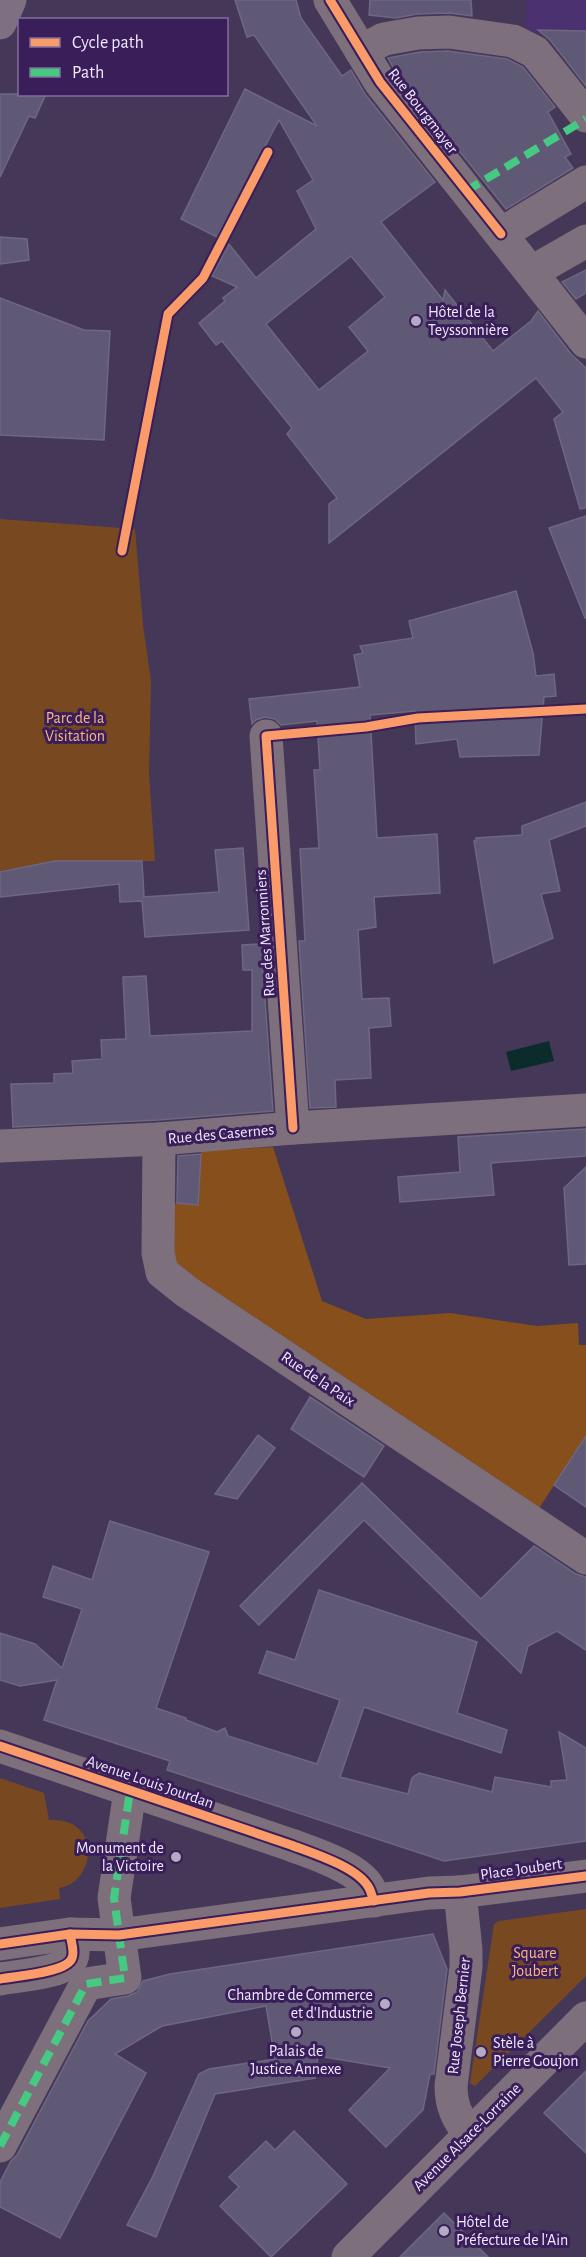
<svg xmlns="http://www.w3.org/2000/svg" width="586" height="2257" font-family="'Alegreya Sans',sans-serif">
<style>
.built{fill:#4c3170}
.green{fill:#784920}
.forest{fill:#864f1c}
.water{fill:#0b2c2a}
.building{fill:#5f5975;stroke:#6d6784;stroke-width:1.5;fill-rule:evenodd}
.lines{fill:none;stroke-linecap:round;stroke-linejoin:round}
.minor{stroke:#7d6f7c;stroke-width:33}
.major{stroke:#7f6f82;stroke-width:33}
.quiet{stroke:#46c982;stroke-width:8;stroke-dasharray:15 8;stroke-linecap:butt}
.cycleway-casing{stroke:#391e5a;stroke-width:13}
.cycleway{stroke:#fa9b69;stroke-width:9}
.poi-dot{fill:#b4aac4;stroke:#391e5a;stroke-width:2}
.labels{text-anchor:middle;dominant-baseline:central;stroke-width:6;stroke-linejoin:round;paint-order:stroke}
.street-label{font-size:16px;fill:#efe8fe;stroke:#391e5a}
.poi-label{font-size:16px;fill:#efe8fe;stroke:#391e5a;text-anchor:start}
.park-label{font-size:16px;fill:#fdb77c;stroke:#391e5a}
</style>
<rect width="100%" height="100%" fill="#453758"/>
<path class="built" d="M527,0H586V57L545,30L541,33L524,31Z"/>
<g class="green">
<path d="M0,519L135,529L143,625L151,681L149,774L155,861H55L0,871Z"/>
<path d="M0,1778L44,1793L49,1820C56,1820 64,1820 72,1824C100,1839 89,1884 59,1888L60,1899L0,1908Z"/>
<path d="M586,1909V1976L475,2086L470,2083L494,1924L499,1921Z"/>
</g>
<path class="forest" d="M273,1147L322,1301L366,1319L450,1313L537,1326L578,1323L579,1345H586V1436L536,1513L193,1285L168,1252L171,1203L198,1205L201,1151Z"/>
<path class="water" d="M549,1041L554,1061L511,1071L506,1052Z"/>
<g class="building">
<path d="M235,0H296L301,18L342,76L351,70L365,94L435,182L381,222L443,300L445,290L493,351L531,321L538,311L571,354L586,368V508L580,509L554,419L563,412L536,378L329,543V504L337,498L287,434L292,428L222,341L216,345L199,323L225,301L223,298L237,287L212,276L229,244L256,278L316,229L297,191L313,180L279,120L217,237L181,219L245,89L317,126L254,35L247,37ZM351,256L385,297L349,327L368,351L319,390L266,324Z"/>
<path d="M370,0H471L472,16L449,13L417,14L396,18L369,15Z"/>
<path d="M538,30L586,31V86L550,40Z"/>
<path d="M448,51L507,59L523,67L555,107L548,112L571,154L565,157L573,168L506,209L395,71L388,58L420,52Z"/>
<path d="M0,94H46L35,118L29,116L0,177Z"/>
<path d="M0,237L27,239L29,260L0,264Z"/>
<path d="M586,270V293L576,299L562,282Z"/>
<path d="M0,298L84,330L110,331L104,440L0,435Z"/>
<path d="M586,516V618H585L549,528Z"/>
<path d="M516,591L533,653L536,676L554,674L556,696L544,697L539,755L460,757L457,739L416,744L415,711L370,715L377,838L437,834L440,893L374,897L376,927L358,930L362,999L389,998L391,1026L369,1028L371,1078L335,1080L336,1107L310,1108L299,941H305L300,849L319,848L314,770H320L317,721L281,725L275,719L265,717L256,720L252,724L249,699L360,687L354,655L363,653L360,646L413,638L409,621Z"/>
<path d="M586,802V826L549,840L560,891L541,894L553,938L494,963L474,841H476V838L522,835V826Z"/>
<path d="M243,848L249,930L145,937L142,901L120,902L119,884L0,897V872L55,861H142L144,897L219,892L215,850Z"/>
<path d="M261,944L273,1111L158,1120L13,1127L11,1084L54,1083V1074L73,1073L72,1061L102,1059L101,1040L126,1039L123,977L146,976L150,1036L252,1031V970H243L242,945Z"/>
<path d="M586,1129V1156L491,1163L494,1195L400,1202L398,1177L460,1172L458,1137Z"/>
<path d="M201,1154L198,1205L177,1203L178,1156Z"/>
<path d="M586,1167V1264L569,1265L564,1188Z"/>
<path d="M310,1397L384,1446L364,1477L291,1429Z"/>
<path d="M258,1435L275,1448L237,1499L215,1494Z"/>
<path d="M586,1436V1507L554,1485Z"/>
<path d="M362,1483L481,1599L534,1546L576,1574L586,1577V1650L557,1631L528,1646L521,1673L364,1520L259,1625L240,1606Z"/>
<path d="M110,1521L209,1552L156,1708L186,1718V1720L217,1732L225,1728L228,1736L317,1764L340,1700L259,1673L267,1651L295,1660L319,1590L477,1642L457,1713L507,1730L501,1753L364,1707L340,1777L408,1794L412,1778L419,1773L492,1792L495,1777L551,1787V1781L567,1780L559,1732L586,1748V1841L444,1861L167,1770L170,1761L44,1720L57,1680L20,1686L0,1680V1633L35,1644L62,1668L82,1609L43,1597L53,1566L92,1580Z"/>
<path d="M433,1934L447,1969L434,2074H430L423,2110L386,2147L349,2110L390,2068L318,2056L315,2078L215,2094L156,2237L127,2225L152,2178L199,2074L209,2069L275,2059L266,2006L162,2026L115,2054L146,2073L60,2238L0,2207V2182L11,2161L17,2155L88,2021L111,1999L128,1996L137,1992L143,1981L170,1974Z"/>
<path d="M586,2071V2153L544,2113Z"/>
<path d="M294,2131L347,2184L271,2257L220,2206L239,2187L229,2177L266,2141L275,2150Z"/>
<path d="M444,2213L488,2257H400Z"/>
</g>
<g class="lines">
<g class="minor">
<path d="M330,0L380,82L586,342"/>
<path d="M361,51L384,39L418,33L449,32L513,41L535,52L586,116"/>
<path d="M501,234L586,182"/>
<path d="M532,272L586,241"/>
<path d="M266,736L293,1128"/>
<path d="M159,1139L158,1253L162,1272L187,1292L586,1558"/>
<path d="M0,1146L159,1139L293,1128L586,1110"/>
<path d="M0,1746L291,1845C312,1853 358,1867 369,1888C371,1891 372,1897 374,1901"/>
<path d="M460,1892L466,1950V1967L451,2086C451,2105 457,2119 470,2134"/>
<path d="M0,1944L70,1934L119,1935L429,1893L460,1892L586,1876"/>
<path d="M0,1979C15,1976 67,1973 72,1958C75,1952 71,1941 70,1934"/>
<path d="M0,2146L86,1984L125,1978L114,1898L130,1791"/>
<path d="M348,2257L586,2018"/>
</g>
<path class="major" d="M0,23L10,0"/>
<g class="quiet">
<path d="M466,191L586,119"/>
<path d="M0,2146L86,1984L125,1978L114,1898L130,1791"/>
</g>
<g class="cycleway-casing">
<g id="cycleway">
<path d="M330,0L380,82L501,234"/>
<path d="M122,551L168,314L203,278L268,152"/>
<path d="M293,1128L266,736L366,727L418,718L586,709"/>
<path d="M0,1746L291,1845C312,1853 358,1867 369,1888C371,1891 372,1897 374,1901"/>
<path d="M0,1944L70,1934L119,1935L429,1893L460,1892L586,1876"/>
<path d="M0,1979C15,1976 67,1973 72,1958C75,1952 71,1941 70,1934"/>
</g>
</g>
<use href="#cycleway" class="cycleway"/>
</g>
<g class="poi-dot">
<circle cx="416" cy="321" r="6"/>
<circle cx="176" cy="1857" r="6"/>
<circle cx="385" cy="2004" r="6"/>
<circle cx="296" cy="2032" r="6"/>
<circle cx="481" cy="2052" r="6"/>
<circle cx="444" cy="2231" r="6"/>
</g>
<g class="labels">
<g class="street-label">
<text transform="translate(423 111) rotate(52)">Rue Bourgmayer</text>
<text transform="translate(265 933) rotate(-94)">Rue des Marronniers</text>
<text transform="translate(221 1134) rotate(-5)">Rue des Casernes</text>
<text transform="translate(318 1379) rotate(34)">Rue de la Paix</text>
<text transform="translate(150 1782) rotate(19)">Avenue Louis Jourdan</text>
<text transform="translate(521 1869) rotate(-8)">Place Joubert</text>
<text transform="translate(459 2016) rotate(-84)">Rue Joseph Bernier</text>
<text transform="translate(467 2137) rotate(-45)">Avenue Alsace-Lorraine</text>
</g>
<g class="poi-label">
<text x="428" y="312">Hôtel de la<tspan x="428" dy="18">Teyssonnière</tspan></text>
<text x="164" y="1848" text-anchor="end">Monument de<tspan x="164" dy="18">la Victoire</tspan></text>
<text x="373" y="1995" text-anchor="end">Chambre de Commerce<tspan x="373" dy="18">et d'Industrie</tspan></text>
<text x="493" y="2043">Stèle à<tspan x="493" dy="18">Pierre Goujon</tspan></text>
<text x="296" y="2051" text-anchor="middle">Palais de<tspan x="296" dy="18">Justice Annexe</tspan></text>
<text x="456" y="2222">Hôtel de<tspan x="456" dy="18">Préfecture de l'Ain</tspan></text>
</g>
<g class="park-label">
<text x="75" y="718">Parc de la<tspan x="75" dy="18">Visitation</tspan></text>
<text x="535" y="1953">Square<tspan x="535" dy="18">Joubert</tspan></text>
</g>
</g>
<rect x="18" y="18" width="210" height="78" fill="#391e5a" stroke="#826f9c" stroke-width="1.5"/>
<rect x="30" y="38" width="30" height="9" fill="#fa9b69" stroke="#826f9c" stroke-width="1.5"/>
<text x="72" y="48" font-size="18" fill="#efe8fe">Cycle path</text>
<rect x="30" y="68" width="30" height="9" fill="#46c982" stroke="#826f9c" stroke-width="1.5"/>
<text x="72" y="78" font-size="18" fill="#efe8fe">Path</text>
</svg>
